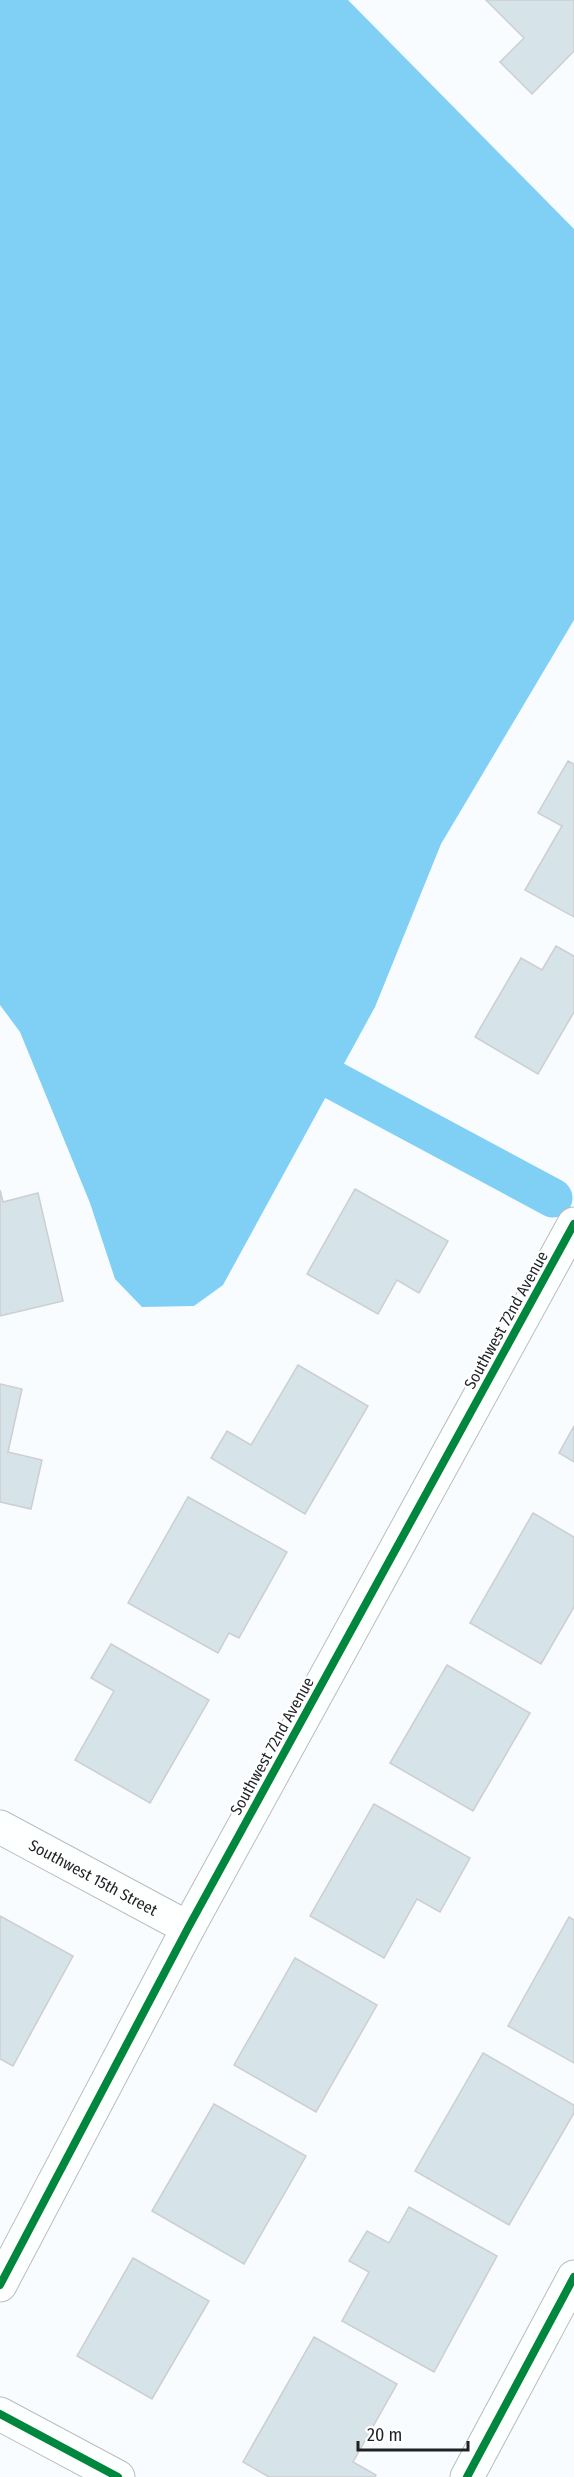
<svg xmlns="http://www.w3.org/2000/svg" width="574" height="2477" font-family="'Fira Sans Condensed',sans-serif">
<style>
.water{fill:#7fd0f4}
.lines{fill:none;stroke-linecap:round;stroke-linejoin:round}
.canal{stroke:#7fd0f4;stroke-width:39}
.building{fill:#d6e3e9;stroke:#cccfd1;stroke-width:1.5}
.street-casing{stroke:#b9bdbf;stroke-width:35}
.street{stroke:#feffff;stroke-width:33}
.cycleway-casing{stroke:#fff;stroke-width:11}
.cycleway{stroke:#00873e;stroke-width:8}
.labels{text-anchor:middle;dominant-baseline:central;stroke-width:4.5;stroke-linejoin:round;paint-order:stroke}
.street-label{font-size:16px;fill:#1e2224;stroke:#fff}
</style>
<rect width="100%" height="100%" fill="#f9fcfe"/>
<path class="water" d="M0,0H348L574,229V620L441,844L375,1007L223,1285L194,1306L142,1307L115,1279L90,1203L20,1032L0,1005Z"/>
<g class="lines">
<path class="canal" d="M320,1073L553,1198"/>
</g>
<g class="building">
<path d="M486,0H574V51L532,94L500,62L524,38Z"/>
<path d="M568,761L574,764V917L525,890L562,826L538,813Z"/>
<path d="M556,946L574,956V1012L538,1074L475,1037L521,958L542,970Z"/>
<path d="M355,1189L448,1241L419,1293L397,1280L378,1314L307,1274Z"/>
<path d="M0,1190L3,1202L38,1193L63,1301L0,1316Z"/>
<path d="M298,1365L368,1406L305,1514L211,1458L227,1431L251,1445Z"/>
<path d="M0,1384L22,1389L8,1452L42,1460L31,1509L0,1502Z"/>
<path d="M574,1426V1462L559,1453Z"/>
<path d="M188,1497L287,1552L239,1638L229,1633L218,1653L128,1603Z"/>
<path d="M533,1513L574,1537V1607L541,1664L470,1623Z"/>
<path d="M111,1644L209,1700L150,1803L75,1760L114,1691L91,1678Z"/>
<path d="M447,1665L530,1713L473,1811L390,1763Z"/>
<path d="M374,1804L470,1858L440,1912L417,1899L384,1958L310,1916Z"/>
<path d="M0,1916L73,1956L13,2066L0,2059Z"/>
<path d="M569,1917L574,1920V2063L508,2026Z"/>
<path d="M295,1958L377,2005L316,2112L234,2065Z"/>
<path d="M483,2053L574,2105V2113L509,2225L415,2171Z"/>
<path d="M214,2104L306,2156L244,2264L152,2211Z"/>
<path d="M409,2207L497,2256L434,2372L342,2321L369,2272L349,2261L367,2231L389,2243Z"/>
<path d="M133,2258L209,2301L152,2399L77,2356Z"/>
<path d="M314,2337L397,2384L353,2462L376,2475L375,2477H269L243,2462Z"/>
</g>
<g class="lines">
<g class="street-casing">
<g id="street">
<path id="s1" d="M0,1827L188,1928"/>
<path d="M0,2285L188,1928L574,1224"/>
<path d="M0,2414L118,2477"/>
<path d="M467,2477L574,2277"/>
</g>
</g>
<use href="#street" class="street"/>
<g class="cycleway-casing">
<g id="cycleway">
<path d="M0,2285L188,1928L574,1224"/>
<path d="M0,2414L118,2477"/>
<path d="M467,2477L574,2277"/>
</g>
</g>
<use href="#cycleway" class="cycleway"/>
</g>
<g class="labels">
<g class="street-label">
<text transform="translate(506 1320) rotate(-61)">Southwest 72nd Avenue</text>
<text transform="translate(272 1746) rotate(-61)">Southwest 72nd Avenue</text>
<text stroke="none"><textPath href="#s1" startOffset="106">Southwest 15th Street</textPath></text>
</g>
</g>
<path d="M358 2441v9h110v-9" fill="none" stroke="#1e2224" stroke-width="3"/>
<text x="367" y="2441" font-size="18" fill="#1e2224" stroke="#ffffff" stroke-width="4.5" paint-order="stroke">20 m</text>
</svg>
